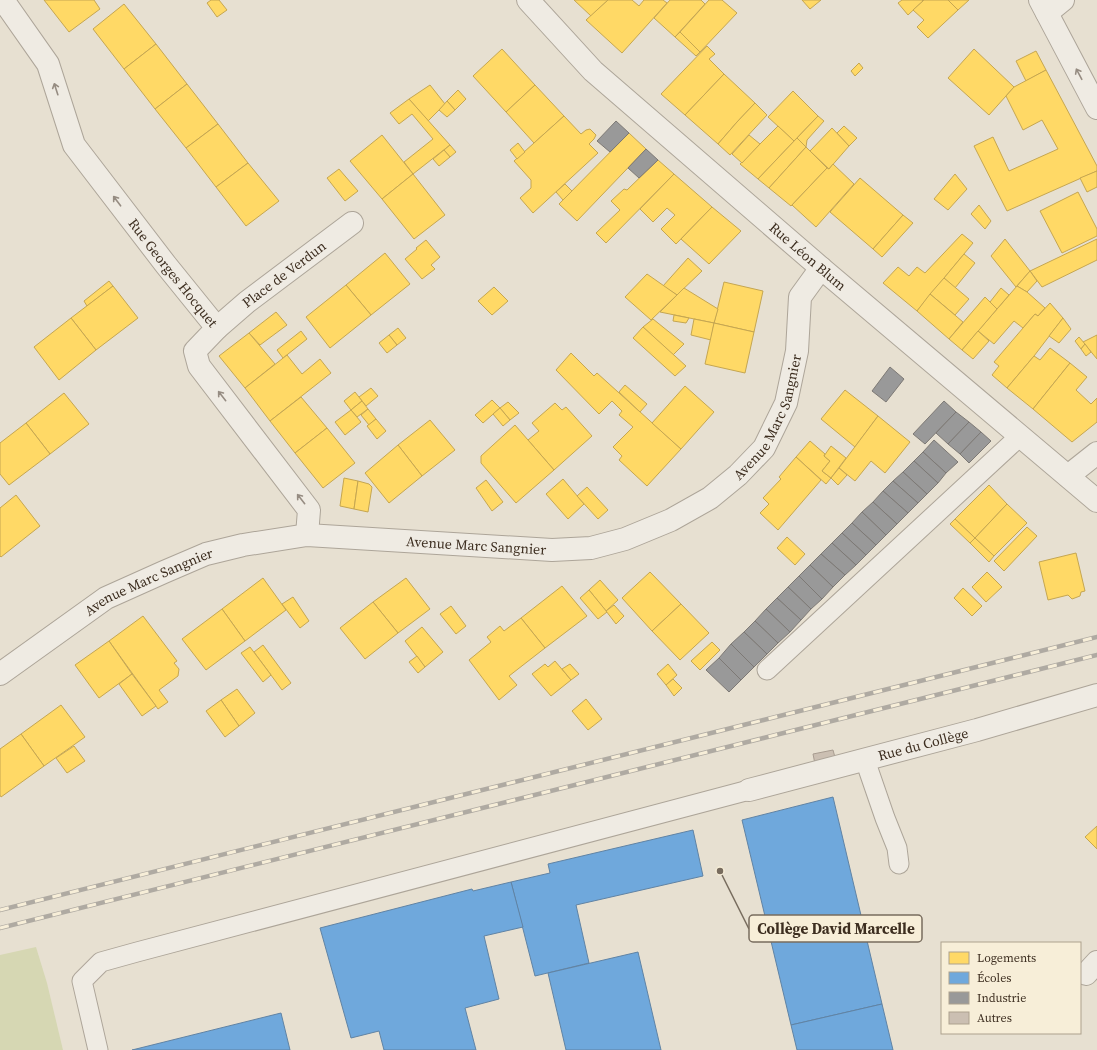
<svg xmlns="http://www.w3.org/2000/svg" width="1097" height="1050" font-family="'Source Serif 4',serif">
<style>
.green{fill:#d6d7b3}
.homes{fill:#ffd966;stroke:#c5a651}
.schools{fill:#6fa8dc;stroke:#6083a4}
.industry{fill:#999;stroke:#7d7975}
.building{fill:#cbbfb2;stroke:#a89c90}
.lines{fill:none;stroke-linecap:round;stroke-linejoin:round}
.service-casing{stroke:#ada599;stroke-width:21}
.minor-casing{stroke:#ada599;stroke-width:24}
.service{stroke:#efebe3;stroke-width:19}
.minor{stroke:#efebe3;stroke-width:22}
.rail-casing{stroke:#afaaa2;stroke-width:4.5}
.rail{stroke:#f7eed8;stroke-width:3;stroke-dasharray:9;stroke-linecap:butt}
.oneway{stroke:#968c82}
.labels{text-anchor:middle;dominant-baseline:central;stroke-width:4;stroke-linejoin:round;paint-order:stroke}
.street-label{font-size:14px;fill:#3d2e20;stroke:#f7eed8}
.leader{fill:none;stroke:#786c5e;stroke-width:1.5}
.callout-dot{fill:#786c5e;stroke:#f7eed8;stroke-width:1.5}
.callout{fill:#f7eed8;stroke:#786c5e;stroke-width:1.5}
.callout-label{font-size:15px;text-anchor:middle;font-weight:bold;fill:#3d2e20}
</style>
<rect width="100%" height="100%" fill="#e7e0d1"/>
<path class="green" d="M36,947L47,983L63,1050H0V955Z"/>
<g class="homes">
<path d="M44,0H94L100,9L69,32Z"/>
<path d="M211,0H219L227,10L217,17L207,3Z"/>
<path d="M574,0H608L591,16Z"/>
<path d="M608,0H632L639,6L644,0H663L667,3L622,53L586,20Z"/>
<path d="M670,0H701L705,4L675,37L654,18Z"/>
<path d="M709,0H722L737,13L700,52L680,32Z"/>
<path d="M802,0H821L810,9Z"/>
<path d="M902,0H922L923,1L908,15L898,3Z"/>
<path d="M924,0H948L958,10L928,38L917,27L924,20L913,10Z"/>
<path d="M948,0H969L958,10Z"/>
<path d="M124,4L156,44L124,69L93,29Z"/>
<path d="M680,32L700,52L696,56L675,37Z"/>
<path d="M156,44L187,84L155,109L124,69Z"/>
<path d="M707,46L715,54L709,59L724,74L685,115L661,94Z"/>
<path d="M502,49L535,85L506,112L473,76Z"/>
<path d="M974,49L1014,87L989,115L948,78Z"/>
<path d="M1036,51L1046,70L1026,81L1016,61Z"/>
<path d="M859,63L863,68L855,76L851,71Z"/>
<path d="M1046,70L1097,166V171L1007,211L974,146L993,137L1009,171L1058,149L1042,120L1023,130L1006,96L1014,87Z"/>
<path d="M724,74L755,103L737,122L718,144L685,115Z"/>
<path d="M187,84L218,124L186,148L155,109Z"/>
<path d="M430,85L445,104L428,121L409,99Z"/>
<path d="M535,85L564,116L534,143L506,112Z"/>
<path d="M458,90L466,99L455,110L447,101Z"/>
<path d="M793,91L818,116L794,141L768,117Z"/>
<path d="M409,99L450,145L413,174L404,162L433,139L412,114L399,124L390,113Z"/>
<path d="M447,101L455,110L447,117L439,110Z"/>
<path d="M755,103L767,115L730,155L718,144L737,122Z"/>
<path d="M564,116L581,134L586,130L590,129L596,135L594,139L589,144L598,153L533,213L520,198L531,188V180L514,161Z"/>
<path d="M818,116L824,121L807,140L806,147L797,138Z"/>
<path d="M218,124L248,163L216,187L186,148Z"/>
<path d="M778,126L794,141L758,179L740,164Z"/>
<path d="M844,126L857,138L849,146L837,133Z"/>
<path d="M832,128L849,146L829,169L810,151Z"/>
<path d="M629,133L646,149L577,221L559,204Z"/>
<path d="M382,135L413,174L382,199L350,161Z"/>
<path d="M749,135L760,144L742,163L732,154Z"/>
<path d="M797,138L806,147L769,188L758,179Z"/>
<path d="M518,143L525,152L517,159L510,150Z"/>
<path d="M450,145L456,152L450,157L444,150Z"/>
<path d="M806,147L827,168L791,206L769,188Z"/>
<path d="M444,150L450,157L439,166L433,159Z"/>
<path d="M658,160L674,174L606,243L596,233L620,210L611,201L624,189L627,190Z"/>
<path d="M248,163L279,201L246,226L216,187Z"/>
<path d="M833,164L854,184L816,227L792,205L827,168L829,169Z"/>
<path d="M339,169L358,191L345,201L327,178Z"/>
<path d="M1097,171V187L1087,192L1080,178Z"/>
<path d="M413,174L445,215L414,239L382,199Z"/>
<path d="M674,174L712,207L676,244L661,229L675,215L667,208L653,222L640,209Z"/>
<path d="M955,174L967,189L948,210L934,199Z"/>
<path d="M860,178L903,215L873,249L830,212Z"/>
<path d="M565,184L572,191L563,200L556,192Z"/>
<path d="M1078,192L1097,229V236L1062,253L1040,211Z"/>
<path d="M979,205L991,221L985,229L971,214Z"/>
<path d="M712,207L741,231L709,264L681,239Z"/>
<path d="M903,215L913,223L882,257L873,249Z"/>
<path d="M962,234L973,243L917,311L883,283L898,267L909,276L917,267L925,273Z"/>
<path d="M1005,239L1030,271L1016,287L991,256Z"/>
<path d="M1097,239V260L1042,287L1030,271Z"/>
<path d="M426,240L440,257L431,265L435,269L422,279L405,259L417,249L416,248Z"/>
<path d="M385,253L410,284L371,315L346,285Z"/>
<path d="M964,254L975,263L955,288L944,278Z"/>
<path d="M688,258L702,271L677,295L663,286Z"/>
<path d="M1030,271L1037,281L1027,292L1017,286Z"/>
<path d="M647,274L677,295L651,320L625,297Z"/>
<path d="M944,278L969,299L955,315L930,294Z"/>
<path d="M109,281L113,286L87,306L84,301Z"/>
<path d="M724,282L763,291L754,332L714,323Z"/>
<path d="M346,285L371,315L330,348L306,317Z"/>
<path d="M113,286L138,318L96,350L71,318Z"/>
<path d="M1017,286L1027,292L1045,308L1038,316L1035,314L1023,328L1014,321L994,344L978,331Z"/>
<path d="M494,287L508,301L492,315L478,301Z"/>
<path d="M684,288L718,309L714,323L660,312Z"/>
<path d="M1001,288L1009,295L997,309L990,302Z"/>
<path d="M930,294L963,322L949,339L917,311Z"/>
<path d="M985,297L997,309L962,350L949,339Z"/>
<path d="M1050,303L1063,318L1034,356L1007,388L992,375L999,366L994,362L1035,314L1038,316Z"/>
<path d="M276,312L287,325L260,345L249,333Z"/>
<path d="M674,315L689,318L686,323L673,321Z"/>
<path d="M71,318L96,350L59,380L34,347Z"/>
<path d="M1063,318L1071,329L1059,343L1049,336Z"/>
<path d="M653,319L684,344L673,355L643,327Z"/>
<path d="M694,319L714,323L711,340L691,335Z"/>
<path d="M714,323L754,332L745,373L705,364Z"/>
<path d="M643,327L686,366L675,376L633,338Z"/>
<path d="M398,328L406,338L397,345L389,335Z"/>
<path d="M301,331L307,339L283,358L277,350Z"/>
<path d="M978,331L989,341L973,359L962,350Z"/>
<path d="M249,333L275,364L245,388L219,356Z"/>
<path d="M389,335L397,345L387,353L379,343Z"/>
<path d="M1097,335V359L1083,342Z"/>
<path d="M1079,337L1085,344L1081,349L1075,341Z"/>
<path d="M1085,344L1091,352L1086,356L1081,349Z"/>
<path d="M1050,348L1070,363L1033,409L1007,388L1034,356L1040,360Z"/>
<path d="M571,353L594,376L597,373L681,449L647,486L619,460L622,456L613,447L633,427L619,415L622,411L612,401L599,414L556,370Z"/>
<path d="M287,355L302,374L320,359L331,373L270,421L245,388Z"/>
<path d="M1070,363L1087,377L1076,390L1091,404L1097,398V422L1072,442L1033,409Z"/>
<path d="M625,385L647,404L640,412L619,392Z"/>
<path d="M685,386L714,412L681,449L652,423Z"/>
<path d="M371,388L378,396L366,406L359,397Z"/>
<path d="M845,390L878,416L855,447L821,419Z"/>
<path d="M355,392L362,401L351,410L344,401Z"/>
<path d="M64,393L89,424L50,454L26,423Z"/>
<path d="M301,397L327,428L295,453L270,421Z"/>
<path d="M492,400L500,408L483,423L475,415Z"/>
<path d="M362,401L368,409L357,417L351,410Z"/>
<path d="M508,402L519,413L510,420L500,408Z"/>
<path d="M555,403L562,410L566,407L592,436L554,470L528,440L539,431L532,423Z"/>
<path d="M500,408L510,420L503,426L493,414Z"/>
<path d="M368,409L376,419L369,425L361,415Z"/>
<path d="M351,410L361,422L345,435L335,422Z"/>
<path d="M878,416L910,442L885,473L871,461L855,481L839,468Z"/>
<path d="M376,419L386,431L377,439L367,426Z"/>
<path d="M430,420L455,450L422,476L398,445Z"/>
<path d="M26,423L50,454L9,485L0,474V443Z"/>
<path d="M515,425L554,470L516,503L481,463V456Z"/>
<path d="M327,428L355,463L323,488L295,453Z"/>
<path d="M810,441L825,454L824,456L830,461L822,471L831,478L826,484L796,457Z"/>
<path d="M398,445L422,476L389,503L365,473Z"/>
<path d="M831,446L846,458L831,478L822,471L830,461L824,456Z"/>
<path d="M796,457L821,480L778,530L760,513L769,504L763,498L781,479L779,477Z"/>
<path d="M839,468L847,475L838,485L831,478Z"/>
<path d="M344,478L358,481L354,509L340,506Z"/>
<path d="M563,479L584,504L568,519L546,494Z"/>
<path d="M486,480L503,502L492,511L476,488Z"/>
<path d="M358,481L369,484L372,487L368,512L354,509Z"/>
<path d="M989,485L1007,504L975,538L955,519Z"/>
<path d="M587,487L608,510L598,519L577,496Z"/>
<path d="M16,495L40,526L1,557L0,556V508Z"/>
<path d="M1007,504L1027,523L994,556L975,538Z"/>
<path d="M955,519L975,538L970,543L950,524Z"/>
<path d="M1027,527L1037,536L1004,571L994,561Z"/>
<path d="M787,537L805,554L795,565L777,548Z"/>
<path d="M975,538L994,556L989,562L970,543Z"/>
<path d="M1076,553L1085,591L1081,592L1080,596L1072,599L1068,595L1048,600L1039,562Z"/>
<path d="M650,572L681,604L652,631L622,598Z"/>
<path d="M987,572L1002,587L986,602L972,587Z"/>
<path d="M263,578L286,610L245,641L222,609Z"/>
<path d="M406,578L430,609L398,633L373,602Z"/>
<path d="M600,580L618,600L606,611L589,590Z"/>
<path d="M562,586L587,616L545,648L521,618Z"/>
<path d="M963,588L982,606L972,616L954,598Z"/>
<path d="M589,590L607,612L598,619L580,598Z"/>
<path d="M293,597L309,621L300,628L282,604Z"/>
<path d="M373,602L398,633L365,659L340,628Z"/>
<path d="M681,604L709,633L680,660L652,631Z"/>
<path d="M614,605L624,616L616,624L606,611Z"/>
<path d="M451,606L466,626L456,634L440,614Z"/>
<path d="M222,609L245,641L206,670L182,639Z"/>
<path d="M143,616L177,661L174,663L179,669L178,676L159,690L168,702L158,709L109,641Z"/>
<path d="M521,618L545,648L509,676L517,685L499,700L469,660L491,642L487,637L500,626L504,631Z"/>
<path d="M422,627L443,652L425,667L405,641Z"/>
<path d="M109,641L132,674L99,698L75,665Z"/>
<path d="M712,642L720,650L700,670L691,661Z"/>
<path d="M263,645L291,683L282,690L254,652Z"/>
<path d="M250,647L271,675L263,682L241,653Z"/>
<path d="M417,656L425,667L418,673L409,662Z"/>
<path d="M555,661L571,680L551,696L532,674L545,664L548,667Z"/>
<path d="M570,664L579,674L571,680L562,669Z"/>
<path d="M668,664L677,675L666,685L657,674Z"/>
<path d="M132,674L156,706L142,716L119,684Z"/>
<path d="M673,679L682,688L674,696L666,685Z"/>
<path d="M237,689L255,713L239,726L221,700Z"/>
<path d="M586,699L602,719L588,730L572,711Z"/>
<path d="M221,700L239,726L225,737L206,711Z"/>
<path d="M61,705L85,737L44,766L21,734Z"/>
<path d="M21,734L44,766L1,797L0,795V749Z"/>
<path d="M74,746L85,761L67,773L56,758Z"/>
<path d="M1097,826V849L1085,837Z"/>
</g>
<g class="schools">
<path d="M833,797L882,1004L791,1025L742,820Z"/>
<path d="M693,830L703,876L576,905L589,963L535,976L511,882L550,873L548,864Z"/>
<path d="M511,882L523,927L484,936L499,999L465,1008L476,1050H384L379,1031L351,1038L320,928L472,889L473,891Z"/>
<path d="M638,952L661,1050H566L548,973Z"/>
<path d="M882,1004L893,1050H797L791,1025Z"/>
<path d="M281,1013L290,1050H132Z"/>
</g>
<g class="industry">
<path d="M616,121L629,133L610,152L597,141Z"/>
<path d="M646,149L658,160L639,178L628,168Z"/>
<path d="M890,367L904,379L886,402L872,391Z"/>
<path d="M944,401L956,412L925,444L913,434Z"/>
<path d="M956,412L969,422L948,444L936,433Z"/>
<path d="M969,422L981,432L960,454L948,444Z"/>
<path d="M981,432L991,441L969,463L960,454Z"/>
<path d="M934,440L958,462L946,473L923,452Z"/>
<path d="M923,452L946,473L938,483L914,461Z"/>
<path d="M914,461L938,483L927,494L903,472Z"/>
<path d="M903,472L927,494L918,503L893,481Z"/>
<path d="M893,481L918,503L908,513L883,491Z"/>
<path d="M883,491L908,513L897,524L873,502Z"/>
<path d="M873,502L897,524L886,535L862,512Z"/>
<path d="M862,512L886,535L876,545L852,523Z"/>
<path d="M852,523L876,545L866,555L842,533Z"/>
<path d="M842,533L866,555L856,565L832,543Z"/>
<path d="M832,543L856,565L845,575L821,554Z"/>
<path d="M821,554L845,575L833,587L810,565Z"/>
<path d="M810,565L833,587L822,599L799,576Z"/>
<path d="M799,576L822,599L811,609L788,587Z"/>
<path d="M788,587L811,609L801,620L777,598Z"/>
<path d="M777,598L801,620L790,632L766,609Z"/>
<path d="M766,609L790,632L778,643L755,621Z"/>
<path d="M755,621L778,643L767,654L744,632Z"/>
<path d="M744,632L767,654L754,667L731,644Z"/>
<path d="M731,644L754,667L741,680L719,658Z"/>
<path d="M719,658L741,680L729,692L706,670Z"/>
</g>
<path class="building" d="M833,750L836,761L815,764L813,754Z"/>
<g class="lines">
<g class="service-casing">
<g id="service">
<path d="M767,670L1020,436"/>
<path d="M865,760L885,818L897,848L899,864"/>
<path d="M98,1050L82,981L101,962L137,952L749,790"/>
</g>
</g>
<g class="minor-casing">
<g id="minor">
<path id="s1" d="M3,0L48,64L74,145L166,265L217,328L195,351L199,366L309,510L307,535"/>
<path id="s2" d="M528,0L593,71L821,268L1097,501"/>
<path d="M1040,0L1097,108"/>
<path d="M1047,13L1063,0"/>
<path id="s3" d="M217,328L247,302L352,223"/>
<path d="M1068,476L1097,453"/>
<path id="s4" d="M0,674L106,598L164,572L206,554L243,545L307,535L552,550L591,548L625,539L671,520L710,498L738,475L764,448L786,403L797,351L800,297L821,268"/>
<path id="s5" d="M749,790L977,730L1097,695"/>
<path d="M1086,974L1097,962"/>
</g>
</g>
<use href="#service" class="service"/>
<use href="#minor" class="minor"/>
<g class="rail-casing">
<g id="rail">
<path d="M0,910L1097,637"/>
<path d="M0,928L1097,655"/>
</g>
</g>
<use href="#rail" class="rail"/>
</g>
<defs><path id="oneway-shaft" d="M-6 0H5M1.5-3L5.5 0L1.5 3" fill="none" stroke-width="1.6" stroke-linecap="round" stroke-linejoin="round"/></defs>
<g class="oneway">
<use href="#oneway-shaft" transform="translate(1079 74) rotate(-118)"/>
<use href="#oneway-shaft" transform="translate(56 89) rotate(-108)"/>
<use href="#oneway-shaft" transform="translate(117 201) rotate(-127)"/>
<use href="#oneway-shaft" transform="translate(222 396) rotate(-128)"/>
<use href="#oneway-shaft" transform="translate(301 499) rotate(-128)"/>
</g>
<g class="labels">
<g class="street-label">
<text stroke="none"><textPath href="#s2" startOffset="380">Rue Léon Blum</textPath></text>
<text stroke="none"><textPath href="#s1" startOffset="325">Rue Georges Hocquet</textPath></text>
<text stroke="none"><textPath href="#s3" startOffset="86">Place de Verdun</textPath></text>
<text stroke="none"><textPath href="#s4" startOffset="860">Avenue Marc Sangnier</textPath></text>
<text stroke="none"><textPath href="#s4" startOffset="512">Avenue Marc Sangnier</textPath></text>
<text stroke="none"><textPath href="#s4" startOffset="176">Avenue Marc Sangnier</textPath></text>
<text stroke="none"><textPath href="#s5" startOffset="180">Rue du Collège</textPath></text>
</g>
</g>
<path class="leader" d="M720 871L749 929"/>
<circle class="callout-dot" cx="720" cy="871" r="4"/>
<rect class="callout" x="749" y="915" width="173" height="27" rx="4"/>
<g class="callout-label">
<text x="836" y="934">Collège David Marcelle</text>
</g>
<rect x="941" y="942" width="140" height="92" fill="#f7eed8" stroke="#ada18e"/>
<rect x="949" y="952" width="20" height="12" fill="#ffd966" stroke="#ada18e"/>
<text x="977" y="962" font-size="12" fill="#3d2e20">Logements</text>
<rect x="949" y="972" width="20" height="12" fill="#6fa8dc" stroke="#ada18e"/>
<text x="977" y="982" font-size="12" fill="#3d2e20">Écoles</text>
<rect x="949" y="992" width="20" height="12" fill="#999999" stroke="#ada18e"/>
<text x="977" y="1002" font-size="12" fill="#3d2e20">Industrie</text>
<rect x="949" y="1012" width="20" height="12" fill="#cbbfb2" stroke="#ada18e"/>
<text x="977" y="1022" font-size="12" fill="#3d2e20">Autres</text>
</svg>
